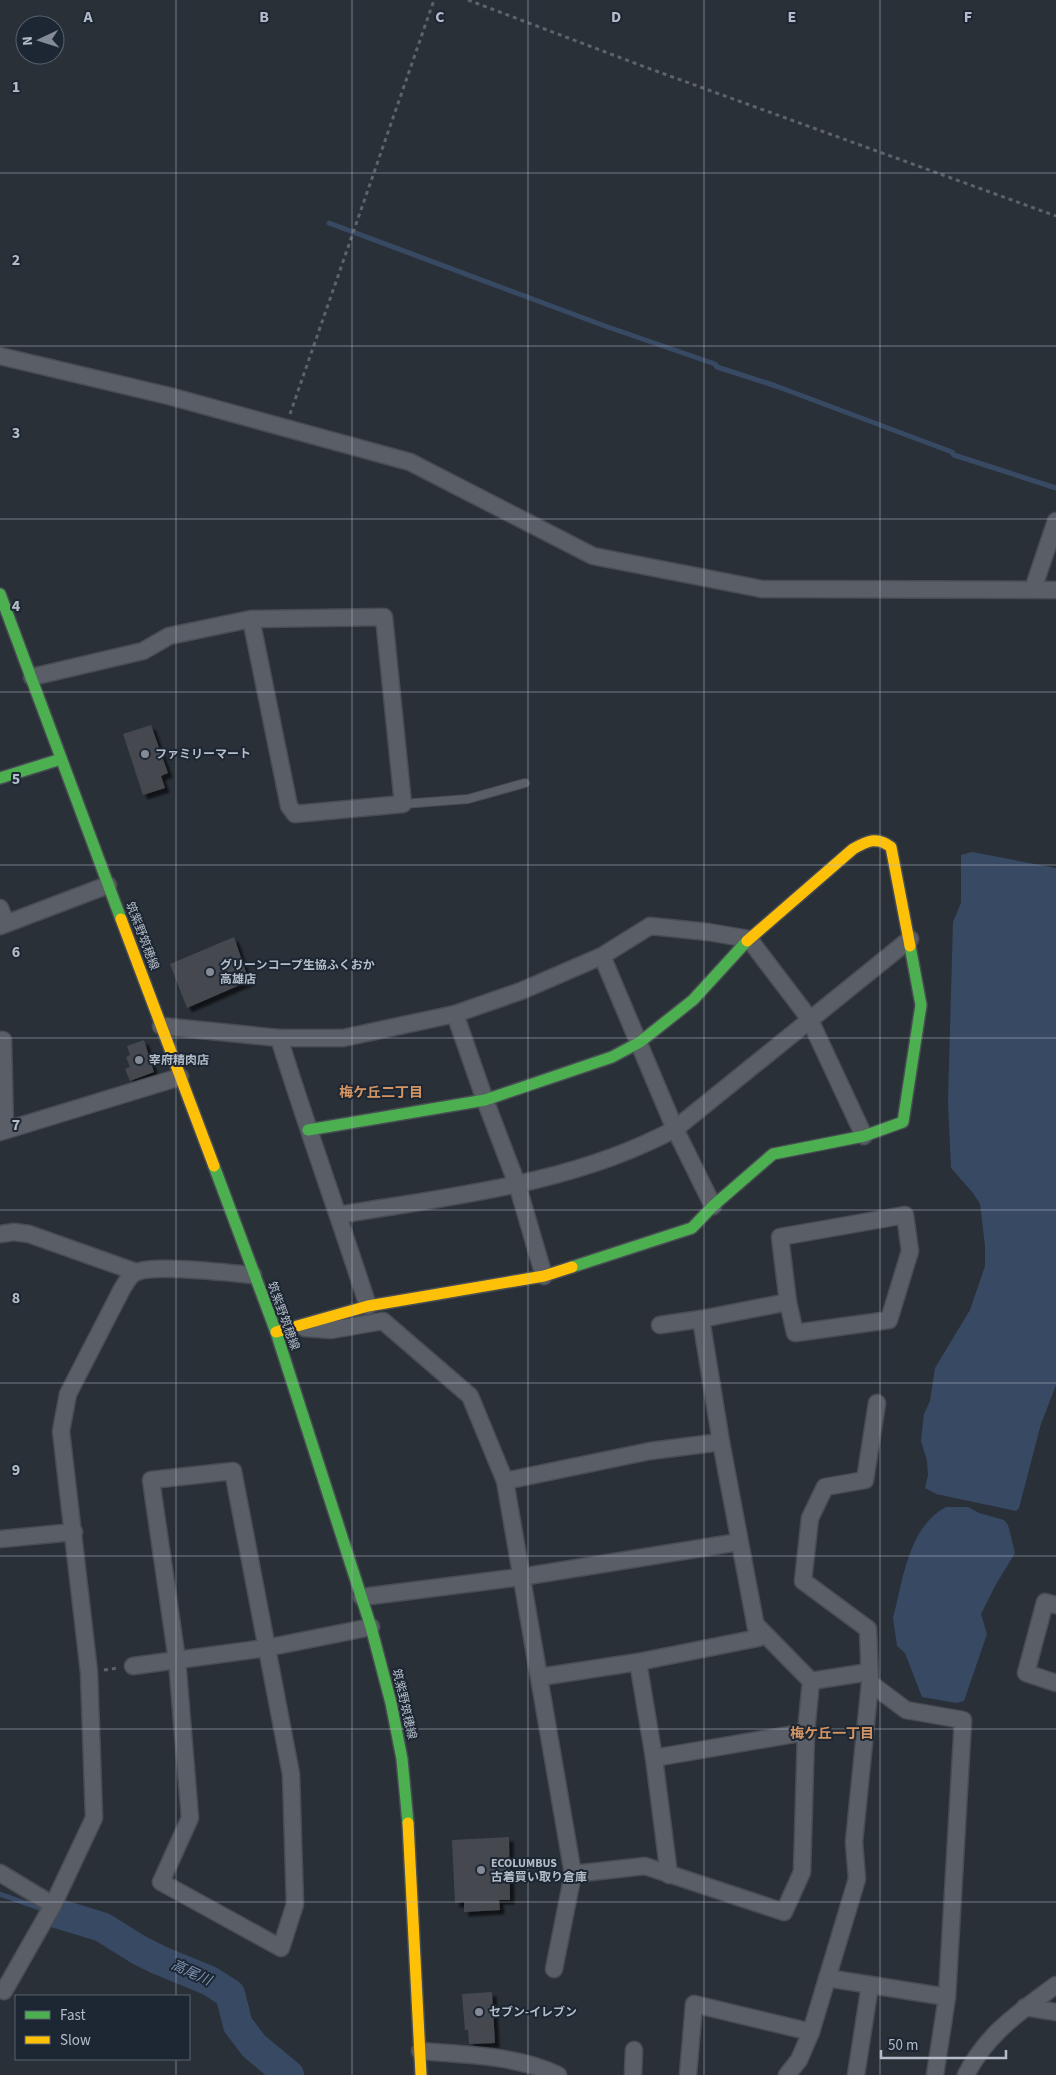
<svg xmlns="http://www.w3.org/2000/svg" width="1056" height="2075" font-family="'Source Sans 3','Noto Sans JP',sans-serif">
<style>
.water{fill:#384963}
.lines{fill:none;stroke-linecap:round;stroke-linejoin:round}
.stream{stroke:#384963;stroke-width:5}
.river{stroke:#384963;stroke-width:30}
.building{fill:#444950;filter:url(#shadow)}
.lane-casing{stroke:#484c53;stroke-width:10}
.street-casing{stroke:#484c53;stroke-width:19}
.fast-casing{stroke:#484c53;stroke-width:14}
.slow-casing{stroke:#484c53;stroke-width:14}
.path{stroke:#5d636a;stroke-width:3;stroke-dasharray:4 4;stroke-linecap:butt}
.lane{stroke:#5a5e66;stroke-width:8}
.street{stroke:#5a5e66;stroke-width:16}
.fast{stroke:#4caf50;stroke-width:11}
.slow{stroke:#ffc107;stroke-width:11}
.grid{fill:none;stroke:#b4bcc9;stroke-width:1;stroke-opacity:0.55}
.poi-dot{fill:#848b96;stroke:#1d2633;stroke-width:2}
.labels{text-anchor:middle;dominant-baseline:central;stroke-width:4;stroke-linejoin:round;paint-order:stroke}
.poi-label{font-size:12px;font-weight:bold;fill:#b4bcc9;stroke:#1d2633;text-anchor:start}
.street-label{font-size:12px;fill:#b4bcc9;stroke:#1d2633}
.neighbourhood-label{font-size:14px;font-weight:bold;fill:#d59563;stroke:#1d2633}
.water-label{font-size:14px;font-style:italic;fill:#7c92b1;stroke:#1d2633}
.grid-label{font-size:16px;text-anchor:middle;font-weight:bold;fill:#b4bcc9;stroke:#1d2633;stroke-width:4;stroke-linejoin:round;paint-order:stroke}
</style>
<defs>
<filter id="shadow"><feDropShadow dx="4.5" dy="4.5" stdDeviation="1" flood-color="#0009"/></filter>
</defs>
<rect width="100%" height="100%" fill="#2a3038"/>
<g class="water">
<path d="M972,852L1056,868V1385L1041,1424L1019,1508L1016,1511L936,1494L925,1488L928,1475L927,1461L921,1441L924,1414L930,1401L935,1368L970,1310L985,1266V1246L980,1204L973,1193L951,1168L948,1101L953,922L961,903V855Z"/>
<path d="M946,1507H968L979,1513L1004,1520L1008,1525L1015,1553L995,1586L981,1614L987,1634L964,1701L956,1703L922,1697L905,1653L897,1646L893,1618C903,1581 908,1527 946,1507Z"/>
</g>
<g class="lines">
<g class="stream">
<path d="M329,223L605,326L715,364L717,367L776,386L952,452L954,455L1056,488"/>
<path d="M0,1894L42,1909"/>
</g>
<path class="river" d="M56,1913L102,1927L139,1950L159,1960L210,1981L230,1994L238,2025L254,2046L289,2075"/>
</g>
<g class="building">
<path d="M151,725L168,773L161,776L165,788L143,795L123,734Z"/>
<path d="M234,937L249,981L187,1008L170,964Z"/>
<path d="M144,1040L154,1072L130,1081L125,1069L130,1067L126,1057L130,1055L127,1046Z"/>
<path d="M509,1837L510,1900H499L500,1910L464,1912V1902L455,1903L452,1840Z"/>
<path d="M492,1992L495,2043L469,2044L468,2030H465L462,1994Z"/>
</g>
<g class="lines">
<g class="lane-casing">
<path id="lane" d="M403,804L468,799L525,783"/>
</g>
<g class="street-casing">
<g id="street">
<path d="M0,356L169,396L410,462L593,556L762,589L1056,590"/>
<path d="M1033,589L1056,521"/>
<path d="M32,677L143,651L169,636L251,619L289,806L295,814L403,804L384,617L251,619"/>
<path d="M0,908L6,923"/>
<path d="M0,926L108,885"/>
<path d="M602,956L675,1129L713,1206"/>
<path d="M455,1014L485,1100L517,1184L544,1276"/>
<path d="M161,1026L279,1038H343L455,1014L521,991L602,956L650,926L708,932L749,939L809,1018L864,1136"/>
<path d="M279,1038C307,1128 339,1216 368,1306"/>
<path d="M0,1040H3L5,1130"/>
<path d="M0,1132L180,1077"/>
<path d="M339,1215C452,1196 573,1184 675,1129L910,939"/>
<path d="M905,1215L910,1251L889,1320L795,1333L788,1302L780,1237Z"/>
<path d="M0,1234L14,1232L29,1234L136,1272"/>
<path d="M701,1319L721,1442"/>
<path d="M660,1325L701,1319L788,1302"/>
<path d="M305,1328L331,1330L383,1321L470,1396L505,1481L573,1874L645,1866L784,1912L802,1872L806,1732L811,1681L755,1624"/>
<path d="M233,1471L291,1774L295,1904L281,1948L161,1882L190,1818L177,1660L151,1480Z"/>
<path d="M505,1481L650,1451L721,1442L758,1638L638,1662L540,1677"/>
<path d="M0,1539L74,1532"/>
<path d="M362,1597L521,1577L739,1542"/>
<path d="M1056,1605L1045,1602L1026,1673L1056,1683"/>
<path d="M638,1662L654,1758L669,1875"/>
<path d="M133,1666L266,1648L371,1627"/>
<path d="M811,1681L869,1672"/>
<path d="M870,1683L906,1710L963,1720L947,1997L935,2075"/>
<path d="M654,1758L806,1732"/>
<path d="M0,1873L53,1905"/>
<path d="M554,1969L573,1874"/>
<path d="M827,1978L947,1997"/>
<path d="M4,1991L53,1905L94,1818L89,1672L61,1431L68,1394L122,1289C126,1283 130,1274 137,1272C156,1264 229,1273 253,1275"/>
<path d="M1025,2007L1056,2012"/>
<path d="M420,2051C466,2055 515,2055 558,2075"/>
<path d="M633,2075L634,2050"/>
<path d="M688,2075L694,2004L811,2032"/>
<path d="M787,2075L799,2060L811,2032L857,1879L854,1842L870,1683L868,1629L803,1581L810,1518L825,1487L865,1480L877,1403"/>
<path d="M856,2075L870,1985"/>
<path d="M966,2075C987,2033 1020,2012 1056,1985"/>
</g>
</g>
<g class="fast-casing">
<g id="fast">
<path d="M0,594L121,919"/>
<path d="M0,778L61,759"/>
<path d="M308,1130L485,1100L612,1057L640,1042L693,1000L747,941"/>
<path d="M214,1166L276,1332L371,1627L391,1703L402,1759L408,1823"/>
<path d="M572,1267L692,1228L713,1206L773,1154L864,1136L903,1122L921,1005L910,946"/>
</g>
</g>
<g class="slow-casing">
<g id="slow">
<path d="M121,919L214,1166"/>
<path d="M747,941L853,849C867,841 877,836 891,847L910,946"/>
<path d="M276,1332L368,1306L544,1276L572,1267"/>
<path d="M408,1823L421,2075"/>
</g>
</g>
<g class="path">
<path d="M468,0L645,67L1056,216"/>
<path d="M290,414L434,0"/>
<path d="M104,1670L118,1668"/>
</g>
<use href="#lane" class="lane"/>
<use href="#street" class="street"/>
<use href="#fast" class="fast"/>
<use href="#slow" class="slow"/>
</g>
<path class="grid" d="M176,0V1996M352,0V2075M528,0V2075M704,0V2075M880,0V2075M0,173H1056M0,346H1056M0,519H1056M0,692H1056M0,865H1056M0,1038H1056M0,1210H1056M0,1383H1056M0,1556H1056M0,1729H1056M0,1902H1056M176,2059V2075"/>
<g class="poi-dot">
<circle cx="145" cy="754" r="5"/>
<circle cx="210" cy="972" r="5"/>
<circle cx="139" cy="1060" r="5"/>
<circle cx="481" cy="1870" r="5"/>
<circle cx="479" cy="2012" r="5"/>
</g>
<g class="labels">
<g class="poi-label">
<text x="155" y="754">ファミリーマート</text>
<text x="220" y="965">グリーンコープ生協ふくおか<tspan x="220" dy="14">高雄店</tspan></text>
<text x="149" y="1060">宰府精肉店</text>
<text x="491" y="1863">ECOLUMBUS<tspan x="491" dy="14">古着買い取り倉庫</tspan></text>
<text x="489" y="2012">セブン-イレブン</text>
</g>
<g class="street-label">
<text transform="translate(142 936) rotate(69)">筑紫野筑穂線</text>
<text transform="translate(283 1316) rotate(70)">筑紫野筑穂線</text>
<text transform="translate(404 1704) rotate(77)">筑紫野筑穂線</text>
</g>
<g class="neighbourhood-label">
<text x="381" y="1093">梅ケ丘二丁目</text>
<text x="832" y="1734">梅ケ丘一丁目</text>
</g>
<g class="water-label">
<text transform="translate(191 1973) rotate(25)">高尾川</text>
</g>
</g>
<g class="grid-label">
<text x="88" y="22">A</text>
<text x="264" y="22">B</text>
<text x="440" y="22">C</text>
<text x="616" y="22">D</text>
<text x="792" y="22">E</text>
<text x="968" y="22">F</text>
<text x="16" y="92">1</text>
<text x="16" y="265">2</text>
<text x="16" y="438">3</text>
<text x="16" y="611">4</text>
<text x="16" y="784">5</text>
<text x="16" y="957">6</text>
<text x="16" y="1130">7</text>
<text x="16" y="1303">8</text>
<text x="16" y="1475">9</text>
</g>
<rect x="15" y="1995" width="175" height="65" fill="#1d2633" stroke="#59626f"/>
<rect x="25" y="2011" width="25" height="8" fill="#4caf50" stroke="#59626f"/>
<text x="60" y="2020" font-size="15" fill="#b4bcc9">Fast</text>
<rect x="25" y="2036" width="25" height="8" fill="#ffc107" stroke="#59626f"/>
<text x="60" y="2045" font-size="15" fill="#b4bcc9">Slow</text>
<g transform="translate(40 40) rotate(266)"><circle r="24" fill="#1d2633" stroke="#59626f"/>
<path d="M0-4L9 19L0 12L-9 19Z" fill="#848b96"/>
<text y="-8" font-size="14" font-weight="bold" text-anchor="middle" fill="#b4bcc9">N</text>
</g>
<path d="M881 2050v8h125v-8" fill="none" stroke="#b4bcc9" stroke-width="2.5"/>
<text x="888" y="2050" font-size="15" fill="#b4bcc9" stroke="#1d2633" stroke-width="4" paint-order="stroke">50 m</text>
</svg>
